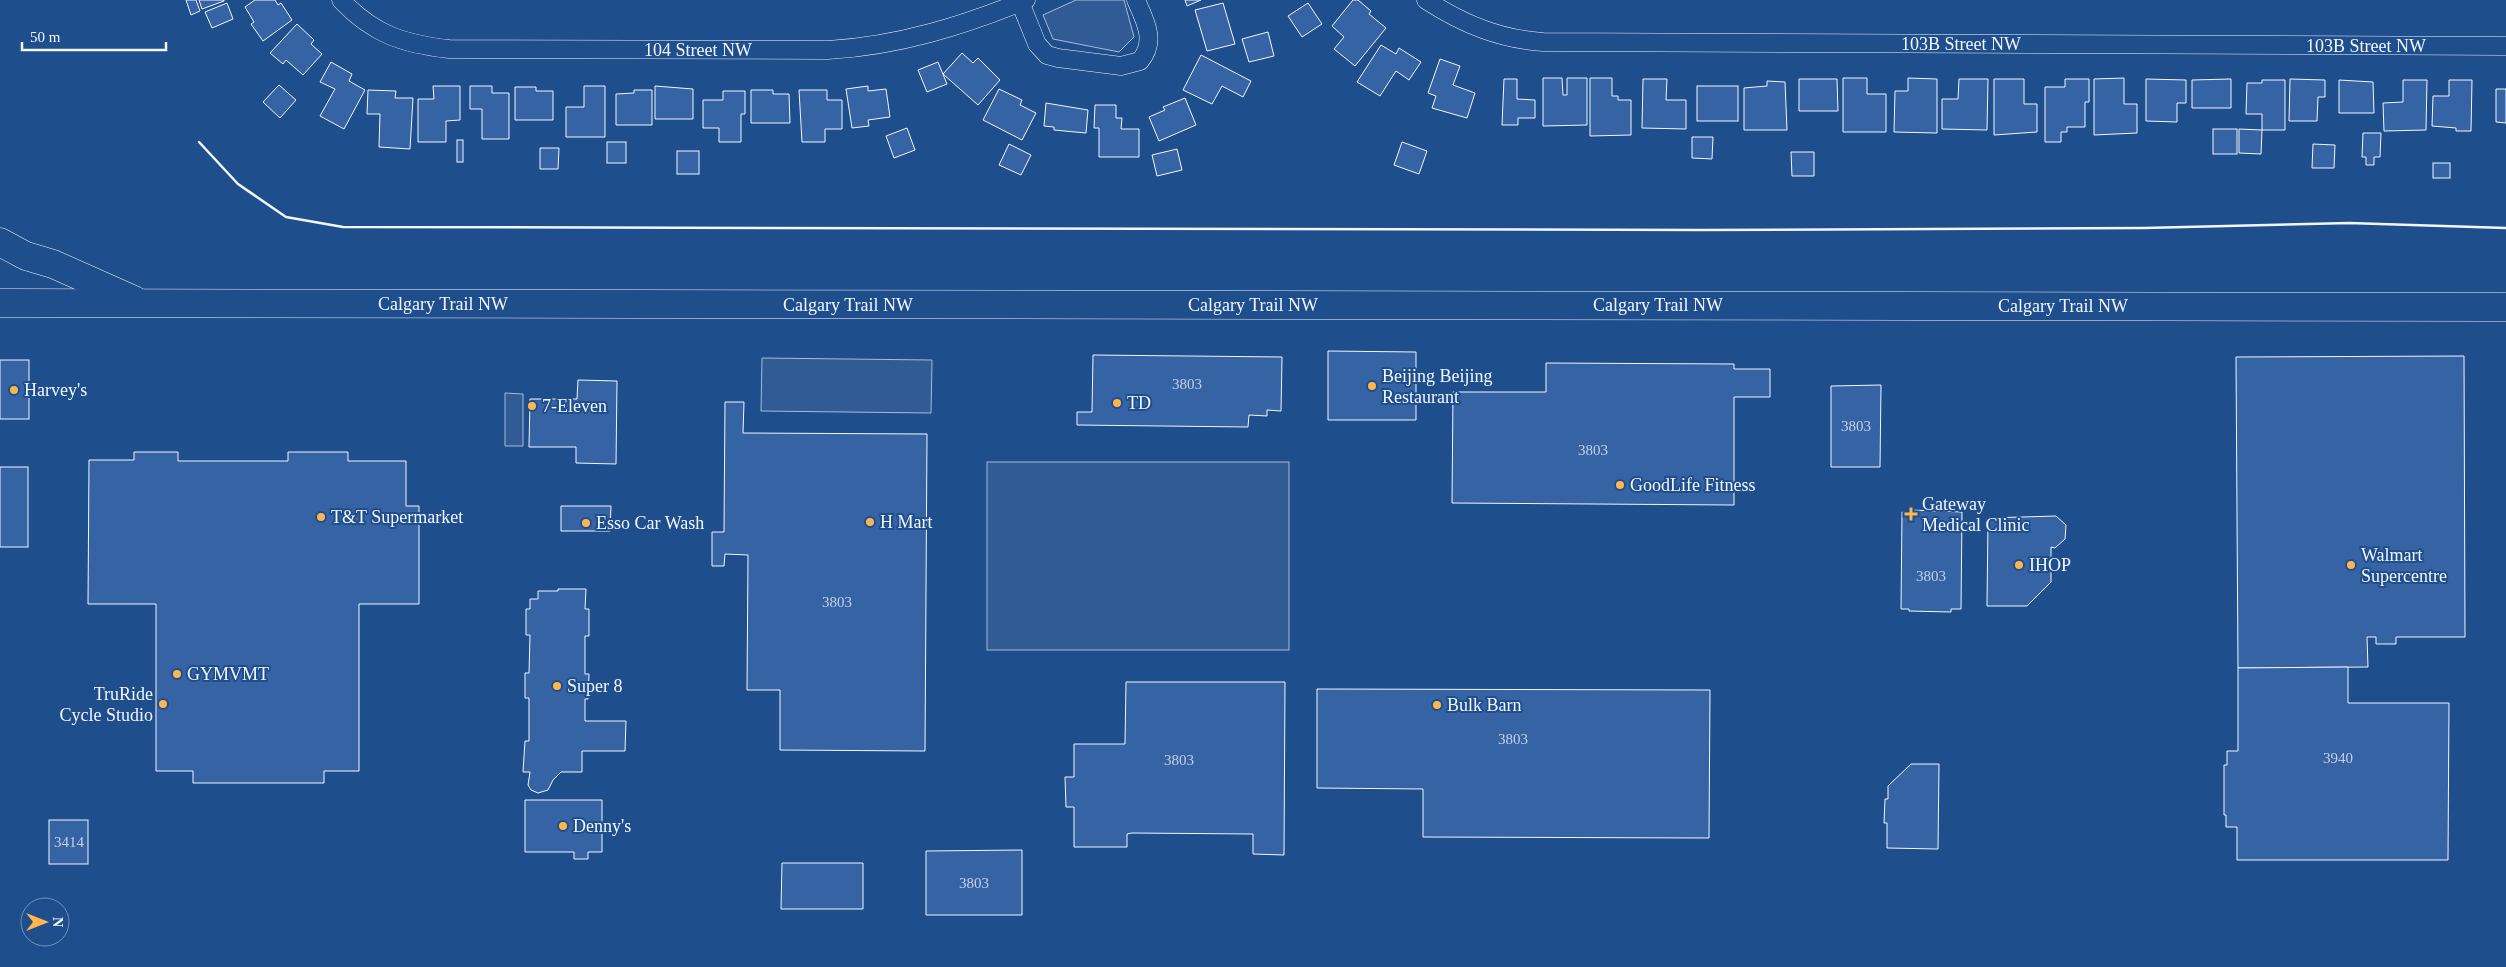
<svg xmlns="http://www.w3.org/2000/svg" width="2506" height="967" font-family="'Times New Roman',serif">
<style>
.built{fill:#305b95;stroke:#a8bbd7}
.building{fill:#3563a3;stroke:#f2f6ff}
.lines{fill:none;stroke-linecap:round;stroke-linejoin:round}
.street-casing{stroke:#f2f6ff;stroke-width:19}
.highway-casing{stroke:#f2f6ff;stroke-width:29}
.street{stroke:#1f4e8c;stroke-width:18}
.highway{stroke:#1f4e8c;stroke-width:28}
.wall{stroke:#f2f6ff;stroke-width:2.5}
.poi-dot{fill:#ffb74d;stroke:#1f4e8c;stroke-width:2}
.labels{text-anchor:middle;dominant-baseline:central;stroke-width:4;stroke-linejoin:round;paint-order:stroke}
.number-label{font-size:15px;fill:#c3d1e8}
.street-label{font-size:18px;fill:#f2f6ff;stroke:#1f4e8c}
.poi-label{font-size:18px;fill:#f2f6ff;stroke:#1f4e8c;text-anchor:start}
</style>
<rect width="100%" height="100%" fill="#1f4e8c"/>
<g class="built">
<path d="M1076,0H1124L1134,37L1119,52L1053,39L1043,15Z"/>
<path d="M762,358L932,360L931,413L761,411Z"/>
<path d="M505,393L523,394V446H505Z"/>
<rect x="987" y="462" width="302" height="188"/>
</g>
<g class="building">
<path d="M186,0H196L200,11L191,15Z"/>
<path d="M199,0H224V1L202,9Z"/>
<path d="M255,0H275L278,5L281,3L292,20L263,41L251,24L254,22L245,7Z"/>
<path d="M1185,0H1201L1187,6Z"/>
<path d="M1353,0H1358L1371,11L1369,14L1386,28L1355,66L1334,49L1344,37L1332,26Z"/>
<path d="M227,3L233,19L212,28L205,12Z"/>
<path d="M1223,3L1235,44L1207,51L1195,10Z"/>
<path d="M1308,3L1322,24L1302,37L1288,16Z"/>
<path d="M297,24L314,40L311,44L322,54L303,75L286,60L283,64L270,53Z"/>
<path d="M1268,32L1274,56L1249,62L1242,39Z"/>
<path d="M1381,45L1396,54L1399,48L1421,62L1409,80L1396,71L1380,96L1357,82Z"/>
<path d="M962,53L973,63L978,58L1000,80L978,105L943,74Z"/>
<path d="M1201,55L1251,81L1243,97L1222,86L1212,104L1183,90Z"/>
<path d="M1440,59L1460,66L1453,85L1475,93L1467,118L1432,108L1436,96L1428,93Z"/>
<path d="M331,62L352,74L349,81L365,90L344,129L320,116L335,89L320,82Z"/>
<path d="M938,62L947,84L927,92L918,70Z"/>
<path d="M1543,78H1562L1563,95H1567V78H1587V125L1543,126Z"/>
<path d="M1590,78H1612V96H1618V100H1631V135L1590,136Z"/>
<path d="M1843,78H1867V94H1886V132H1843Z"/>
<path d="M1908,78L1937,79V133L1894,132L1895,91H1908Z"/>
<path d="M2124,78V104H2137V133L2094,135V79Z"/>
<path d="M1504,79H1517V99L1535,100V118H1518V125H1502Z"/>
<path d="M1643,79H1667L1666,100H1686V129L1642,128Z"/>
<path d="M1799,79H1837L1838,111H1799Z"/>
<path d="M1959,79H1988L1987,130L1942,129V99H1958Z"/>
<path d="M1994,79H2024V104H2037V132L1994,135Z"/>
<path d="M2065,79H2089V102H2085V127H2067V132H2061V142H2045V87H2065Z"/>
<path d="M2146,79L2186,80V103H2177V122L2146,121Z"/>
<path d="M2231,79V108H2192V80Z"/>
<path d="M2290,79L2325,80V97H2318L2317,121H2289Z"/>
<path d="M2262,80H2285V130H2262V114H2246L2247,83H2262Z"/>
<path d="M2339,80L2373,82L2374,113H2339Z"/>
<path d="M2403,80H2427L2426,130L2384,131L2383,103L2403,102Z"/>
<path d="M2449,80H2472L2471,131H2456V128L2432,126L2433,96H2449Z"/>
<path d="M1767,81L1785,82L1787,130H1744V88L1767,86Z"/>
<path d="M279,85L296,100L280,118L263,102Z"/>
<path d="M433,86H460V120L446,121V142H418V99H434Z"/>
<path d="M470,86H492V93H509V139H482V109H470Z"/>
<path d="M584,86H605V137H566V107H584Z"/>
<path d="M655,86L693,89V119H655Z"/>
<path d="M868,86V91L886,89L890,117L868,120L869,126L852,128L846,89Z"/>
<rect x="1697" y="86" width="41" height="35"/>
<path d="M515,87H536V91H553V120H515Z"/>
<path d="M999,89L1022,100L1020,105L1036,113L1022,140L983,120Z"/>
<path d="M2496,89H2506V123L2496,122Z"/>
<path d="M368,90L396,91L395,98H413L410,149L379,147L380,114H367Z"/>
<path d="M634,90H652V125H616V94L634,93Z"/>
<path d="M751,90H773V94H789L790,123H751Z"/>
<path d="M799,90H827V100H842V129H825V142H802Z"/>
<path d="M723,91H745V114H741V142H719V128H703V100H723Z"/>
<path d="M1185,98L1196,125L1159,141L1149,117L1165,110L1163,107Z"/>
<path d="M1046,103L1088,110L1086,133L1054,130V127L1044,126Z"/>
<path d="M1095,105H1116V118H1122L1121,129H1139V157H1099V128H1094Z"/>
<path d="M907,128L915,150L894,158L886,136Z"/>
<rect x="2213" y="129" width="24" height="25"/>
<path d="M2239,129L2262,130L2261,154L2239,153Z"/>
<path d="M2363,133H2381L2380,157H2374V165H2366V157H2362Z"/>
<path d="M1692,137H1713L1712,159L1692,158Z"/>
<rect x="457" y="140" width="6" height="22"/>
<rect x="607" y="142" width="19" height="21"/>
<path d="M1402,142L1427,151L1419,174L1394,165Z"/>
<path d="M1009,144L1031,155L1021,175L999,165Z"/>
<path d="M2313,144L2335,145L2334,168H2312Z"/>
<path d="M540,148H559L558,169H540Z"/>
<path d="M1177,149L1182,170L1157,176L1152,155Z"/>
<rect x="677" y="151" width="22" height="23"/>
<path d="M1791,152H1814V176H1792Z"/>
<rect x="2433" y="163" width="17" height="15"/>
<path d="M1328,351L1416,352V420H1328Z"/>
<path d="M1093,355L1282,357L1281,411L1267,410V416L1249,415L1248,427L1077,425V412H1092Z"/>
<path d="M2464,356L2465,637H2396V644H2376V637H2367L2368,667L2238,668L2236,357Z"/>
<rect x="0" y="360" width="29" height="59"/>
<path d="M1546,363L1734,364V369H1770V397H1734V505L1452,503L1453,392H1546Z"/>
<path d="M578,380L617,381L616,464L576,463V447H529L530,399H577Z"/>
<path d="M1881,385L1880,467H1831V386Z"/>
<path d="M725,402H744L743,433L927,434L925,751L780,750V690H747L748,555L725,554L724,566H712V532H724Z"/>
<path d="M134,452H178V461H288V452H348V461H406V506H419V604H359V771H324V783H193V771H156V604H88L89,460H134Z"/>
<rect x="0" y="467" width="28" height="80"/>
<path d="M561,506H611L610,531H561Z"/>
<path d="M1911,510L1962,512L1961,609H1951V612L1909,611V609H1901L1902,512H1911Z"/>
<path d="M2056,516L2066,525L2065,539L2055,548L2051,547V582L2027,606H1987L1988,518Z"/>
<path d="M558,589H586L585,609H589V636H585V674H589L588,699H585V721H626L625,751H582V772H561L553,780L548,790L538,793L531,790L528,785L530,772H523L525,741H529V698H525V673H529L530,635H526V609H530V599H538V591H558Z"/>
<path d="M2348,667V703H2449L2448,860H2237V827H2226V815H2224V765H2227V751H2238V668Z"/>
<path d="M1126,682H1285L1284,855L1253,854V834L1132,833L1127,834V847H1074V807H1066L1065,777H1074V744H1125Z"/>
<path d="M1317,689L1710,690L1709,838L1423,837V789L1317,788Z"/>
<path d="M1911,764H1939L1938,849L1887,848V823H1884L1885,799H1888V786Z"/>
<path d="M525,800H602V852H588V859H574V852H525Z"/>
<rect x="49" y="820" width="39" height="44"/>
<path d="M1022,850V915H926V851Z"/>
<path d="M782,863H863V909H781Z"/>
</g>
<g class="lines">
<g class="street-casing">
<g id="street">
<path d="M341,0C373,34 403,44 449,49L828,50C898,46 962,26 1026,0"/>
<path d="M1426,0C1463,24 1499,39 1543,42L2506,46"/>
<path d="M1020,2L1037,44L1047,55L1058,58L1121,66L1140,61C1157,41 1145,21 1136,0"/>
</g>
</g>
<g class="highway-casing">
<g id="highway">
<path d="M0,242L26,256L53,264L134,300"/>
<path d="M0,303L2506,307"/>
</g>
</g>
<use href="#street" class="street"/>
<use href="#highway" class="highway"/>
<path class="wall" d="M199,142L238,184L286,217L343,227L1699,230L2144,228L2349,223L2506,228"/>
</g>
<g class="poi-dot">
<circle cx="1372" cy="386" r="5"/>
<circle cx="14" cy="390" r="5"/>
<circle cx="1117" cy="403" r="5"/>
<circle cx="532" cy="406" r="5"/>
<circle cx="1620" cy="485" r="5"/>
<path d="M1908.5 506.5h5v5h5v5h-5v5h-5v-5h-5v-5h5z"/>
<circle cx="321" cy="517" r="5"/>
<circle cx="870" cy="522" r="5"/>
<circle cx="586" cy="523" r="5"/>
<circle cx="2019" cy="565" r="5"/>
<circle cx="2351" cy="565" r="5"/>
<circle cx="177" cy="674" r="5"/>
<circle cx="557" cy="686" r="5"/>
<circle cx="163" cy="704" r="5"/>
<circle cx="1437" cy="705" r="5"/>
<circle cx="563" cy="826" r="5"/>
</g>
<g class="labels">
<g class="number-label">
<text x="1187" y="384">3803</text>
<text x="1856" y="426">3803</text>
<text x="1593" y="450">3803</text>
<text x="1931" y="576">3803</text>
<text x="837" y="602">3803</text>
<text x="1513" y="739">3803</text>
<text x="2338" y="758">3940</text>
<text x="1179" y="760">3803</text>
<text x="69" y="842">3414</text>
<text x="974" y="883">3803</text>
</g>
<g class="street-label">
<text x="1961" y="44">103B Street NW</text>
<text x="2366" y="46">103B Street NW</text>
<text x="698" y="50">104 Street NW</text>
<text x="443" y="304">Calgary Trail NW</text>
<text x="848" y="305">Calgary Trail NW</text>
<text x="1253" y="305">Calgary Trail NW</text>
<text x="1658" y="305">Calgary Trail NW</text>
<text x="2063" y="306">Calgary Trail NW</text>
</g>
<g class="poi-label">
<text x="1382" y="376">Beijing Beijing<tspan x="1382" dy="21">Restaurant</tspan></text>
<text x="24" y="390">Harvey's</text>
<text x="1127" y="403">TD</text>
<text x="542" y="406">7-Eleven</text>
<text x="1630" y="485">GoodLife Fitness</text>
<text x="1922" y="504">Gateway<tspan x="1922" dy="21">Medical Clinic</tspan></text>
<text x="331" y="517">T&amp;T Supermarket</text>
<text x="880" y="522">H Mart</text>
<text x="596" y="523">Esso Car Wash</text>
<text x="2361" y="555">Walmart<tspan x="2361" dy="21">Supercentre</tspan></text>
<text x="2029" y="565">IHOP</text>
<text x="187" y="674">GYMVMT</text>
<text x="567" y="686">Super 8</text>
<text x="153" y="694" text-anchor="end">TruRide<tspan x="153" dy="21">Cycle Studio</tspan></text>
<text x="1447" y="705">Bulk Barn</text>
<text x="573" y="826">Denny's</text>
</g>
</g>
<g transform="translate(45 922) rotate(90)"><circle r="24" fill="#1f4e8c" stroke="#7391ba"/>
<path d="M0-4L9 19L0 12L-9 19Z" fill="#ffb74d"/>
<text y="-8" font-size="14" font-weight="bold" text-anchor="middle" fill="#f2f6ff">N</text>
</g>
<path d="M22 42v8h144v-8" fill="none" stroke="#f2f6ff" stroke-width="2.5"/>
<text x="30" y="42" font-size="15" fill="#f2f6ff" stroke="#1f4e8c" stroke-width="4" paint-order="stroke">50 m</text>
</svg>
